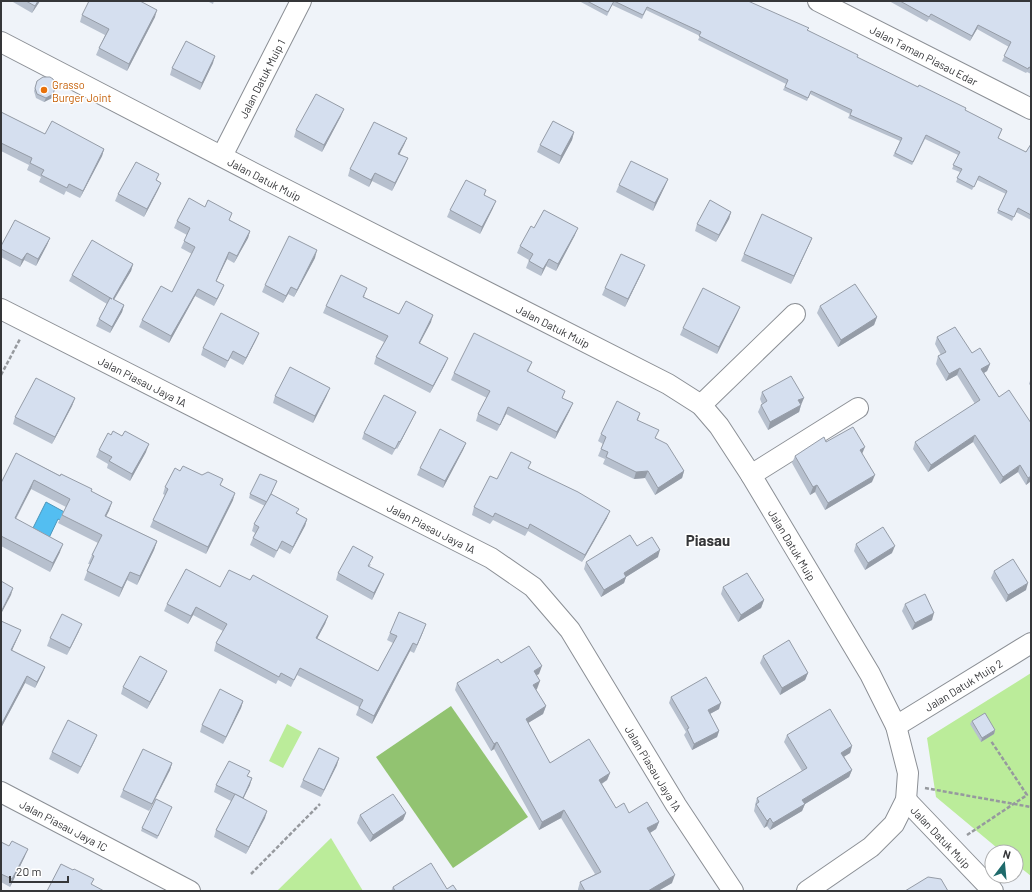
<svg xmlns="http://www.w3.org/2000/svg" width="1032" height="892" font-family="Barlow,sans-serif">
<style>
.green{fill:#bbec9a}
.forest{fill:#92c371}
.water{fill:#53bef1;stroke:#4a95ba}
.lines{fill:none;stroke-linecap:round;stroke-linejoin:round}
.minor-casing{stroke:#8b8f95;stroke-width:22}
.path{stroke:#96999e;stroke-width:2.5;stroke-dasharray:4 2;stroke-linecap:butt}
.minor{stroke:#fff;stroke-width:20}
.wall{fill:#b7c0ce}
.shaded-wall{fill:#959ca7}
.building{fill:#d5dfef;stroke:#959ca7}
.food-dot{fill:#e8710a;stroke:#fff;stroke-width:1.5}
.labels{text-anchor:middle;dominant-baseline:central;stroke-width:3;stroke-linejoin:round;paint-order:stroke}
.street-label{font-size:11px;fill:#353639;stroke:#fff}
.food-label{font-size:11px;fill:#c56008;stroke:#fff;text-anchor:start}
.district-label{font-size:15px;font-weight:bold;fill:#353639;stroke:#fff}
</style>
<rect width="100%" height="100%" fill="#eff3f9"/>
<g class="green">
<path d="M1031,673V876L1016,864V852H1002L936,797L927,738Z"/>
<path d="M287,724L302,732L283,768L269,761Z"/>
<path d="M331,838L363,891H277Z"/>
</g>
<path class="forest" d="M451,706L528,817L453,868L376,757Z"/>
<path class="water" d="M46,502L68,514L64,522L58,519L48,540L31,532Z"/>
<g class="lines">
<g class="minor-casing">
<g id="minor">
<path id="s1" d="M818,1L1031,109"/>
<path id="s2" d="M1,42L265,179L668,384L701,405L719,426L751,475L870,674L896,726L908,773L906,800L894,824L871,847L807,891"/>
<path id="s3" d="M222,156L301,1"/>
<path id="s4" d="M1,309L430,527L491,558L533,587L570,630L676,805L733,891"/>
<path d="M701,405L795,314"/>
<path d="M751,475L858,408"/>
<path id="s5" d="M896,726L1031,643"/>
<path id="s6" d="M1,792L190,891"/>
<path id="s7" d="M906,800L993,891"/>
</g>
</g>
<g class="path">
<path d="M1,375L20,339"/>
<path d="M925,788L1031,807"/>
<path d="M967,835L1027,795L991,741"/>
<path d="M251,874L320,804"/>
</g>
<use href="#minor" class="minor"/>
</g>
<g class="wall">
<path d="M14,1H40L32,13L13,2Z"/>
<path d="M207,1H214L213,4Z"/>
<path d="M579,1H748L807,30L857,58L1002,129L998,138L1026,152L1031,144V220L1016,212L1012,221L997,213L1006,194L977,180L972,190L956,182L960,172L952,169L958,155L925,139L912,165L893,156L900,141L848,118L850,114L810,94L807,101L783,90L786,84L698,40L700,36L646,10L642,19L612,5L607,16Z"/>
<path d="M889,1H1031V74L1027,72L1026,73L1002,61L1009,47L977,29L970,41L929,19L927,22Z"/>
<path d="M82,15L155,17L127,71L96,55L99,48L105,35L80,22Z"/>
<path d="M213,63L200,90L170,75L172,68Z"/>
<path d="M37,81L53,94L52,98L44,102L36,98L34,91Z"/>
<path d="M1,112L45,134L104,149L102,156L80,198L66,191L64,195L39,182L41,177L27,170L29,165L1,151Z"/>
<path d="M341,116L322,152L294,137L296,130Z"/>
<path d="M574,132L572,140L559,164L537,152L540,145Z"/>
<path d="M407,138L404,145L399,154L408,158L405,165L392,191L372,181L369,187L348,176L350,169Z"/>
<path d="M668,179L665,186L653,211L616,192L619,185Z"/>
<path d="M157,180L161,183L158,190L144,217L115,201L118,194Z"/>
<path d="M486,190L484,195L493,208L480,234L447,217L450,210Z"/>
<path d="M731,212L729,219L716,242L695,231L697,224Z"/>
<path d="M230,220L250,231L248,238L234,263L227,259L216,281L224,285L221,292L214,306L195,296L169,343L139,327L142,320L172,292L192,254L181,248L187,235L174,228L177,221Z"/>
<path d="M534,228L575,235L556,271L546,266L541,276L526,268L529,260L517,253L520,246Z"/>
<path d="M50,238L47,245L36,266L24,260L20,267L1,257V246Z"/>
<path d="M812,238L809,245L791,284L741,261L744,254Z"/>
<path d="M315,258L294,297L288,294L283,303L262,292L265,285Z"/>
<path d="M133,264L131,271L114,300L124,305L122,312L110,333L96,326L99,319L107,304L69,281L72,275Z"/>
<path d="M645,265L642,272L625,307L602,295L605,288Z"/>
<path d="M365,295L364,297L399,314L431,322L420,343L445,365L430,393L374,364L376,357L384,342L323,313L326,306Z"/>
<path d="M820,306L877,317L874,325L838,347L817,313Z"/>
<path d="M740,307L737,314L717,354L680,335L683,328Z"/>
<path d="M937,337L972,353L990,364L987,371L984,373L999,397L1031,423V481L1026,485L1018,472L1000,484L973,442L928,472L913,449L915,442L975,404L957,375L946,381L936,364L938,356L941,355L935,344Z"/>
<path d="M256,340L243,365L230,358L225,368L201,355L203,348Z"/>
<path d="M532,362L528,372L562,398L570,410L555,439L506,414L497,431L476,421L478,414L487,398L451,380L454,373Z"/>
<path d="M1031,378V386L1029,384Z"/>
<path d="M762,392L801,405L799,412L768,430L758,412L761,405L762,404L760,399Z"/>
<path d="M327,395L313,423L273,403L275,396Z"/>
<path d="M75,398L72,406L52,444L13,424L15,417Z"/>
<path d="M640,413L638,420L656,438L684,471L682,478L655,495L645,478L634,479L603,464L605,459L598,456L603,444L598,441L601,434Z"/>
<path d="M413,418L397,449L396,448L392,455L362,439L364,433Z"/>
<path d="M111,435L146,452L130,481L107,468L108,464L96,457L99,450Z"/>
<path d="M826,442L862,454L872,482L825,510L815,492L810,495L792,463L795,456Z"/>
<path d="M466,443L463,450L443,488L417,475L420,468Z"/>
<path d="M16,453L112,502L106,516L157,541L154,550L137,585L127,580L119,597L84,580L90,564H88L92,555L98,543L58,523L66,507L31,489L16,519L60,552L50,572L1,546V483Z"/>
<path d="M529,468L607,518L582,562L528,531L525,536L493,520L490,524L472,515L474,507L497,479Z"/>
<path d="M180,471L223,479L220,485L233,500L206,554L150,527L153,520L165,495L163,494L165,487Z"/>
<path d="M277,481L271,495L297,513L307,519L305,526L290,554L279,548L274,558L250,545L255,533L252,531L254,524L265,506L249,498L250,494Z"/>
<path d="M856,544L892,553L865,570L854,551Z"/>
<path d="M637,546L658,557L626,577L624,583L601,597L584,569L586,562Z"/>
<path d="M371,564L369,567L381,581L372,600L336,580L338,573Z"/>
<path d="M994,571L1026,590L1006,602L991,578Z"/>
<path d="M220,587L328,616L325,624L317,639L378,671L393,643L387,640L390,633L423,632L414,653L410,651L372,724L356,715L359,707L297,675L291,687L278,680L276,684L214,651L216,643L223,631L193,615L188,624L164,611L167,604Z"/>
<path d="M723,587L764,600L761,608L738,622L721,594Z"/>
<path d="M905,604L932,620L912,630L902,611Z"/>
<path d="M1,621L21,630L12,650L45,667L42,674L35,688L25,683L1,728Z"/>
<path d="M79,631L67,655L47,646L50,638Z"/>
<path d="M763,656L808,673L805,680L780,695L760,663Z"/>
<path d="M501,663L539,674L536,675L537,689L536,690L546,706L543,714L528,723L550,763L610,773L607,780L602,784L616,808L629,813L659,822L656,829L650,833L672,883L658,891H578V889L580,882L595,874L561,818L539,830L494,749L491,751L455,690L457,683Z"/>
<path d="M164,678L147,709L121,694L123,687Z"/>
<path d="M671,697L719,709L710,714L719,731L717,737L692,750L684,735L686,732L669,703Z"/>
<path d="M243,701L241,708L223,744L200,732L202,725Z"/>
<path d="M972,721L995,730L994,734L981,742L970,724Z"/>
<path d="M97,735L94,742L78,774L49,759L52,752Z"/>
<path d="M787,735L852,746L850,753L844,756L852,770L849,777L805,804L802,811L770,830L767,826L764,828L754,811L755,806V805L757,798L802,771L784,742Z"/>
<path d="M172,763L170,770L149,811L120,797L123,790Z"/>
<path d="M337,765L321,797L300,787L303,780Z"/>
<path d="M216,785H250L243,799L265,818L246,854L214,837L216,830L231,801L214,792Z"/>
<path d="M172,807L157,839L141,831L142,828Z"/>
<path d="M406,813L403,820L370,842L357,823L360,815Z"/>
<path d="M1,842L25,856L10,887L1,882Z"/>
<path d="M393,887L457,891H391Z"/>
</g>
<g class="shaded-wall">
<path d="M38,1H40L32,13L35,6Z"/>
<path d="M157,10L155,17L127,71L129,64Z"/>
<path d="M978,25L977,29L970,41L972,36Z"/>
<path d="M215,56L213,63L200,90L202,83Z"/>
<path d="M53,94L52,98L44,102L46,98Z"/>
<path d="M344,109L341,116L322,152L324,145Z"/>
<path d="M574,132L572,140L559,164L561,156Z"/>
<path d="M407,138L404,145L396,161L398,154Z"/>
<path d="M104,149L102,156L80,198L83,191Z"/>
<path d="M408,158L405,165L392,191L395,183Z"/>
<path d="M375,173L372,181L369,187L371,180Z"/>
<path d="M668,179L665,186L653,211L655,203Z"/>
<path d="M161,183L158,190L144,217L147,209Z"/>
<path d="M496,201L493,208L480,234L482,227Z"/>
<path d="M731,212L729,219L716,242L719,235Z"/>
<path d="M578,228L575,235L556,271L558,264Z"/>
<path d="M250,231L248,238L234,263L237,256Z"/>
<path d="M50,238L47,245L36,266L38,259Z"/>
<path d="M812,238L809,245L791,284L794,276Z"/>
<path d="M317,250L315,258L294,297L297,290Z"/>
<path d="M229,252L227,259L213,288L216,281Z"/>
<path d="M27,253L24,260L20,267L22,260Z"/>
<path d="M549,259L546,266L541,276L543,269Z"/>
<path d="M133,264L131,271L110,306L113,299Z"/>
<path d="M645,265L642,272L625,307L628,299Z"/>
<path d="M224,285L221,292L214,306L217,299Z"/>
<path d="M291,287L288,294L283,303L286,296Z"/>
<path d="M198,289L195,296L169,343L171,336Z"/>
<path d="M124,305L122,312L110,333L112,327Z"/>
<path d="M740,307L737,314L717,354L719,347Z"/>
<path d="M433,315L431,322L416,350L419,343Z"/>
<path d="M877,317L874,325L838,347L841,340Z"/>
<path d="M259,333L256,340L243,365L246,358Z"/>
<path d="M448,358L445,365L430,393L433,386Z"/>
<path d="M990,364L987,371L979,376L981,369Z"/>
<path d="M960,368L957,375L946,381L949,374Z"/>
<path d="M330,388L327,395L313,423L315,416Z"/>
<path d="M75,398L72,406L52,444L55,437Z"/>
<path d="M804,398L801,405L798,400Z"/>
<path d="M573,403L570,410L555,439L557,432Z"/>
<path d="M801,405L799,412L768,430L770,422Z"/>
<path d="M508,407L506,414L497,431L500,425Z"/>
<path d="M416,412L413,418L397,449L400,442Z"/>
<path d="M975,435L973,442L928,472L931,465Z"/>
<path d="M466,443L463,450L443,488L445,481Z"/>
<path d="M149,444L146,452L130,481L132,474Z"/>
<path d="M865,447L862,454L860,450Z"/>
<path d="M1020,465L1018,472L1000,484L1003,477Z"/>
<path d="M648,471L645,478L634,479L636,472Z"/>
<path d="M684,471L682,478L655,495L658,488Z"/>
<path d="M875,475L872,482L825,510L828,503Z"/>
<path d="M1031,476V481L1026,485L1028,478Z"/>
<path d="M34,480L31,489L11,527L15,518Z"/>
<path d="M817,485L815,492L810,495L813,487Z"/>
<path d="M235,493L233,500L206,554L208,547Z"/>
<path d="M112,502L109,511L102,524L105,516Z"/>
<path d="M610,511L607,518L582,562L585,555Z"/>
<path d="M307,519L305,526L290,554L293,547Z"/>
<path d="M157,541L154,550L137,585L140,576Z"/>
<path d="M63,544L60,552L50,572L53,563Z"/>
<path d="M895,546L892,553L865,570L868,563Z"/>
<path d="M660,550L658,557L626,577L624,583L601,597L604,590L624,573Z"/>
<path d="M130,572L127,580L119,597L122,588Z"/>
<path d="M384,574L381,581L372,600L374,593Z"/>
<path d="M1028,583L1026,590L1006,602L1008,595Z"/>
<path d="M13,588L11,595L1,614V612Z"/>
<path d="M764,600L761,608L738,622L741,615Z"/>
<path d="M196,607L193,615L188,624L191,616Z"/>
<path d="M934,613L932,620L912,630L915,623Z"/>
<path d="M328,616L325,624L313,646L316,638Z"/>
<path d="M82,624L79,631L67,655L70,648Z"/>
<path d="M426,624L423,632L414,653L417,645Z"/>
<path d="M21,630L18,637L9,657L11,650Z"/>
<path d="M413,643L410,651L372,724L374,716Z"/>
<path d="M542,666L539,674L531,678L534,671Z"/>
<path d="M45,667L42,674L35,688L37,682Z"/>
<path d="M167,671L164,678L147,709L150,702Z"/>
<path d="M808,673L805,680L780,695L782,688Z"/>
<path d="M27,676L25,683L1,728V725Z"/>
<path d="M540,681L537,689L530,693L533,685Z"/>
<path d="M243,701L241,708L223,744L226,737Z"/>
<path d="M721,703L719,709L706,716L708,710Z"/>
<path d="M546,706L543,714L523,726L526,719Z"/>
<path d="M995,730L994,734L981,742L982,738Z"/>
<path d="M719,731L717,737L692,750L694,744Z"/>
<path d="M97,735L94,742L78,774L81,767Z"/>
<path d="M497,742L494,749L491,751L494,744Z"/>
<path d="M852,746L850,753L839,760L841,753Z"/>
<path d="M339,758L337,765L321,797L324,790Z"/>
<path d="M172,763L170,770L149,811L152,804Z"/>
<path d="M852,770L849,777L805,804L802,811L770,830L773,823L802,800Z"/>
<path d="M610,773L607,780L596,787L599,780Z"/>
<path d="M252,778L250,785L240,805L243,798Z"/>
<path d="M564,810L561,818L539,830L542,822Z"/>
<path d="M267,811L265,818L246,854L249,847Z"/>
<path d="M406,813L403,820L370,842L373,835Z"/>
<path d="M770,818L767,826L764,828L767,821Z"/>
<path d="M659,822L656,829L645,836L647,828Z"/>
<path d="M28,849L25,856L10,887L12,879Z"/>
<path d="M675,875L672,883L658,891H648Z"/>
</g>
<g class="building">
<path d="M26,1H38L35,6Z"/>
<path d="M89,1H140L157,10L129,64L99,48L109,29L82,15Z"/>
<path d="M587,1H748L809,28L807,30L858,55L857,57L918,87L919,85L966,108L965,110L1002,129L998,138L1026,152L1031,144V215L1018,208L1014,217L998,210L1007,191L979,176L974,187L957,178L962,169L953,165L960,152L926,135L913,162L895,153L902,138L850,115L852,110L811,91L808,98L785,87L788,80L699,36L701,32L647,7L643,15L614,1L608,12Z"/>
<path d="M900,1H1031V68L1029,67L1028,69L1004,56L1011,42L978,25L972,36L931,14L929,17Z"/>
<path d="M186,41L215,56L202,83L172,68Z"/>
<path d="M43,77H50L53,79L56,85L53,94L46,98L37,94L35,88L37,81Z"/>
<path d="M316,94L344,109L324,145L296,130Z"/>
<path d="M1,112L45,134L52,121L104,149L83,191L69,184L67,188L41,175L44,170L30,163L32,158L1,143Z"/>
<path d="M553,121L574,132L561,156L540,145Z"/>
<path d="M374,122L407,138L398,154L408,158L395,183L375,173L371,180L350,169Z"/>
<path d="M631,161L668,179L655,203L619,185Z"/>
<path d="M136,162L159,174L156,180L161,183L147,209L118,194Z"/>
<path d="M466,180L486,190L484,195L496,201L482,227L450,210Z"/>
<path d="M189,198L205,207L208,200L232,213L229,220L250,231L237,256L229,252L216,281L224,285L217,299L198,289L171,336L142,320L161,286L172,292L195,247L184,241L190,228L177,221Z"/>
<path d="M710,200L731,212L719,235L697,224Z"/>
<path d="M544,210L578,228L558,264L549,259L543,269L529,261L533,254L520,246L531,226L534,228Z"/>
<path d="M762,214L812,238L794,276L744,254Z"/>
<path d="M15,220L50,238L38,259L27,253L22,260L1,249V246Z"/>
<path d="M289,236L317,250L297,290L291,287L286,296L265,285Z"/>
<path d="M92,240L133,264L113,299L124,305L112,327L99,319L110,298L112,299L72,275Z"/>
<path d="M621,254L645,265L628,299L605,288Z"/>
<path d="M341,275L367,288L363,297L399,314L406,301L433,315L419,343L448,358L433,386L376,357L388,336L326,306Z"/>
<path d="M855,284L877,317L841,340L820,306Z"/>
<path d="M703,288L740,307L719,347L683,328Z"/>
<path d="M221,313L259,333L246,358L233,351L228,361L203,348Z"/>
<path d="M955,327L972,353L980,348L990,364L981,369L999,397L1009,390L1031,423V476L1028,478L1020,465L1003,477L975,435L931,465L915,442L980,400L960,368L949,374L938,356L946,352L937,337Z"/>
<path d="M474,333L532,362L527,371L565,391L562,398L573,403L557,432L508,407L500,425L478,414L490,391L454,373Z"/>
<path d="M290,367L330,388L315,416L275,396Z"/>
<path d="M791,376L804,398L798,400L801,405L770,422L761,405L767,401L762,392Z"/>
<path d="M36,378L75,398L55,437L15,417Z"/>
<path d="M384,395L416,412L400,442L399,441L395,449L364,433Z"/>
<path d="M617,401L640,413L637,420L659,430L655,438L667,444L684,471L658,488L648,471L636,472L606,457L608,452L601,449L606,437L601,434Z"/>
<path d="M853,427L865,447L860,450L875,475L828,503L817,485L813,487L795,456L824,437L826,442Z"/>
<path d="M440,429L466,443L445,481L420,468Z"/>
<path d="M113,431L122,436L125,431L149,444L132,474L109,461L112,457L99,450L108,433L111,435Z"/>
<path d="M511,452L531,462L528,468L578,492L610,511L585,555L530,524L528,529L495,513L493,517L474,507L490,476L497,479Z"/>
<path d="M16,453L60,476L61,474L92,489L91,491L112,502L105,516L157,541L140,576L130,572L122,588L87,571L94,556L92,555L102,535L62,515L70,499L34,480L15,518L63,544L53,563L1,536V483Z"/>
<path d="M183,466L202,475L208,472L223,479L220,485L235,493L208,547L153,520L168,489L165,487L175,468L180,471Z"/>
<path d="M260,474L277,481L267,502L250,494Z"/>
<path d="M271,494L299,509L296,513L307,519L293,547L282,541L277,551L253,538L259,527L254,524Z"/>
<path d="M883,527L895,546L868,563L856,544Z"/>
<path d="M630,535L637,546L652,537L660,550L624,573L626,577L604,590L586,562Z"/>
<path d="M353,546L373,557L368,566L384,574L374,593L338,573Z"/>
<path d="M1013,559L1028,583L1008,595L994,571Z"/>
<path d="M186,569L220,587L229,570L250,580L253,575L328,616L316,638L378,671L397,636L390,633L399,612L426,624L417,645L413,643L374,716L359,708L363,700L300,668L294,680L281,673L279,677L216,643L227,624L196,607L191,616L167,604Z"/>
<path d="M747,573L764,600L741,615L723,587Z"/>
<path d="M1,581L13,588L1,612Z"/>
<path d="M925,594L934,613L915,623L905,604Z"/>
<path d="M62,614L82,624L70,648L50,638Z"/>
<path d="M1,621L21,630L11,650L45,667L37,682L27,676L1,725Z"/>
<path d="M789,640L808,673L782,688L763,656Z"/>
<path d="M529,646L542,666L534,671L540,681L533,685L546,706L526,719L550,763L589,739L610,773L599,780L616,808L624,803L629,813L647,802L659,822L647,828L675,875L648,891H585L580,882L601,872L564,810L542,822L497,742L494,744L457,683L498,659L501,663Z"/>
<path d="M140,656L167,671L150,702L123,687Z"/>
<path d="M706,677L721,703L708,710L719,731L694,744L687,729L689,728L671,697Z"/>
<path d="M220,689L243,701L226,737L202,725Z"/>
<path d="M830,709L852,746L841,753L852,770L802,800L805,804L773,823L770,818L767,821L756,804L759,802L757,798L807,768L787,735Z"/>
<path d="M985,713L995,730L982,738L972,721Z"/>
<path d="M68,720L97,735L81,767L52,752Z"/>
<path d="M319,748L339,758L324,790L303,780Z"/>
<path d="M143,749L172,763L152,804L123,790Z"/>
<path d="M229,761L250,771L247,776L252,778L243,798L216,785Z"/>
<path d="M235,794L267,811L249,847L216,830Z"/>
<path d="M393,794L406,813L373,835L360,815Z"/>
<path d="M156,799L172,807L158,836L142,828Z"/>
<path d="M12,841L28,849L12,879L1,874V842L9,846Z"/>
<path d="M431,863L447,889L453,885L457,891H395L393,887Z"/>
<path d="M61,864L73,870L74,869L94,879L91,884L104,891H47Z"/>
<path d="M928,877L941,879L948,891H905Z"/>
</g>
<circle class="food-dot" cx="44" cy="90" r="4"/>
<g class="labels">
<g class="street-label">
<text stroke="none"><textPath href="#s1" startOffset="119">Jalan Taman Piasau Edar</textPath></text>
<text stroke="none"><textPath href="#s3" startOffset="87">Jalan Datuk Muip 1</textPath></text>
<text stroke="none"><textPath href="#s2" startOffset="297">Jalan Datuk Muip</textPath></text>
<text stroke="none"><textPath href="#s2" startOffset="621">Jalan Datuk Muip</textPath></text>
<text stroke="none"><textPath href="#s4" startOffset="159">Jalan Piasau Jaya 1A</textPath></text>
<text stroke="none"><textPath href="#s4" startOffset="483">Jalan Piasau Jaya 1A</textPath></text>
<text stroke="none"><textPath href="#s2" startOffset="956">Jalan Datuk Muip</textPath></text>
<text stroke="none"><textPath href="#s5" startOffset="79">Jalan Datuk Muip 2</textPath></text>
<text stroke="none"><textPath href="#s4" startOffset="819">Jalan Piasau Jaya 1A</textPath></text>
<text stroke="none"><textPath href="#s6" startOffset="71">Jalan Piasau Jaya 1C</textPath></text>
<text stroke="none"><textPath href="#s7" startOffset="51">Jalan Datuk Muip</textPath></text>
</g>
<g class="food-label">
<text x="52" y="84">Grasso<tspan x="52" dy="13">Burger Joint</tspan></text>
</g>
<g class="district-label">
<text x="708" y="540">Piasau</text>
</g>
</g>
<rect width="1032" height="892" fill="none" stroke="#353639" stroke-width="4"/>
<g transform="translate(1004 864) rotate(16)"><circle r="19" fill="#ffffff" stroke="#aeafb0"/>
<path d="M0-3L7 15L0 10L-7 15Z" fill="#1e6a6b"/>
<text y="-6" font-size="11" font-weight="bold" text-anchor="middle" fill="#353639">N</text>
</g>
<path d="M10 876v6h58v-6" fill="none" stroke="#353639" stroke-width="2"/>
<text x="16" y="876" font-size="12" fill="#353639" stroke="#ffffff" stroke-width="3" paint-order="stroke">20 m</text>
</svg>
